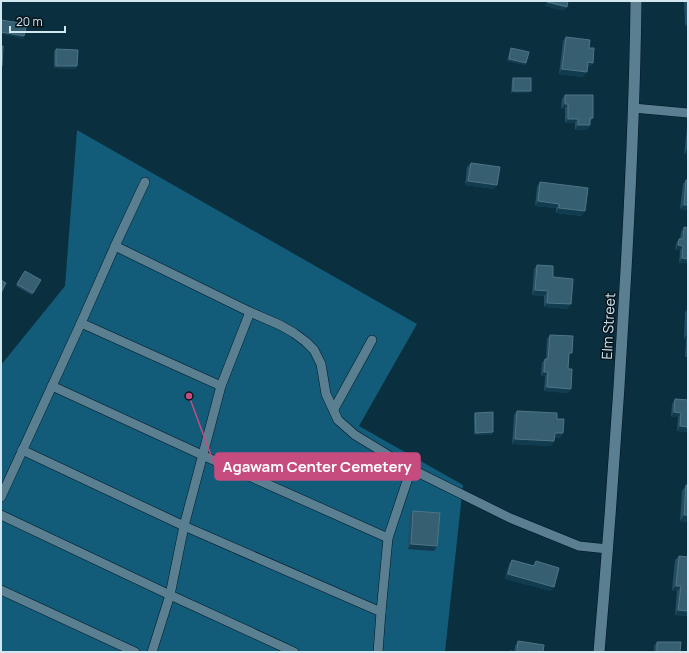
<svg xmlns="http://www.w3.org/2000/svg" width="689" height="653" font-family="Manrope,sans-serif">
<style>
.green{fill:#125b79}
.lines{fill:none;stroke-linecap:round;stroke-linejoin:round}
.service-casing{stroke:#001622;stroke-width:10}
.tertiary-casing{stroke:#001622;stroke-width:12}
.service{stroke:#5a7f91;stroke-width:9}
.tertiary{stroke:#5a7f91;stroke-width:11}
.wall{fill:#234e63}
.shaded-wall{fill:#113b4e}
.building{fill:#365f72;stroke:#4f7486}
.labels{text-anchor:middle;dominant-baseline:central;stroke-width:3;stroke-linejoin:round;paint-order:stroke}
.street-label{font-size:14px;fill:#d3e7f1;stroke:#07151c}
.leader{fill:none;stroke:#c64c80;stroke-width:1.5}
.callout-dot{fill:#c64c80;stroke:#07151c;stroke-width:1.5}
.callout{fill:#c64c80;stroke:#c64c80;stroke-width:1.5}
.callout-label{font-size:15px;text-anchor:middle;font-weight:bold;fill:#fff}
</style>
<rect width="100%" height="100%" fill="#0a2f3f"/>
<path class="green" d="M77,130L417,324L359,426L463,485L445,652H1V365L65,286Z"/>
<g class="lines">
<g class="service-casing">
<g id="service">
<path d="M633,108L688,113"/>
<path d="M115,246L250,312L280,325L294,333L306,342L314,350L321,364L326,394L338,420L355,435L411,469L510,518L579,546L608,549"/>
<path d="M81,323L221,386"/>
<path d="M52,386L202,455L388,538"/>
<path d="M334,409L372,340"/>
<path d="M22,450L184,526L381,612"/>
<path d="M1,497L81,323L115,246L145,182"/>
<path d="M1,515L170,595L294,652"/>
<path d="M1,590L135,652"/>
<path d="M152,652L170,595L184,526L221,386L250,312"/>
<path d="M378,652L381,612L388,538L411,469"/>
</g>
</g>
<g class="tertiary-casing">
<path id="tertiary" d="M599,652C610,525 619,397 626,270C631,180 635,90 636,1"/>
</g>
<use href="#service" class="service"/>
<use href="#tertiary" class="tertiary"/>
</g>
<g class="wall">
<path d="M684,1H688V26H685Z"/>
<path d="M566,37L589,48L593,63L589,67H587L583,77L559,74L563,41Z"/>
<path d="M511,48L525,65L507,61L510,50Z"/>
<path d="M56,49L76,69L54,68V52Z"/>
<path d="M513,78L529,93H511L512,80Z"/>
<path d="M565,95L593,118L590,122V125L587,130H575V123H565V109H561L562,99Z"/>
<path d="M688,126V154H684L687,128Z"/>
<path d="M471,163L494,189L465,185L467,167Z"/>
<path d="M686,180H688V210L680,209L683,184Z"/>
<path d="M540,182L582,216L556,213V208L535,206L537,187Z"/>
<path d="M684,227L688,228V263H679L680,250H675L676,244L679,239H680L681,232Z"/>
<path d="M537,265L553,277L571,304L567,309L544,307V296L532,295L534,269Z"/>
<path d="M23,273L33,293L32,295L16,286Z"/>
<path d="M688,309V357H685L686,339H684L685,312Z"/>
<path d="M550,335L569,358L568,369V393L544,391L545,376H541L542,363L545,359H546L547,339Z"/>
<path d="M675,399L688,400V432L677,431L678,417H671L672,404Z"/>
<path d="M517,411L557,419L563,433L560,438L554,437V441L551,446L512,444L514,415Z"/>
<path d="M475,413L492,435H474V415Z"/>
<path d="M688,480V522L680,521L682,491L686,485H688Z"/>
<path d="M413,511L437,546L434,551L408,549L410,515Z"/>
<path d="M679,556L688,616L675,615L677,591L672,590L675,560Z"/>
<path d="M512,560L533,566L536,561L551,591L505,579L509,564Z"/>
<path d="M518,641L543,652H509L510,651H514L515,646Z"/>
<path d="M657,642L680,652H654V646Z"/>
</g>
<g class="shaded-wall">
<path d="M547,2L567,7L563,11L544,6Z"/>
<path d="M688,22V26H685Z"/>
<path d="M1,32L24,36L23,39L1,34Z"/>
<path d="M509,59L526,63L525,65L507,61Z"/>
<path d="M588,62L593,63L589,67L585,66Z"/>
<path d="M56,66H77L76,69L54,68Z"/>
<path d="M562,69L587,72L583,77L559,74Z"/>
<path d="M513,91H531L529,93H511Z"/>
<path d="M565,104H568L565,109H561Z"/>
<path d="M568,119H578L575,123H565Z"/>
<path d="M578,125H590L587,130H575Z"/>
<path d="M687,149H688V154H684Z"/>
<path d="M468,181L497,185L494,189L465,185Z"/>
<path d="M538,201L559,204L556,208L535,206Z"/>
<path d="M684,205H688V210L680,209Z"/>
<path d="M559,208L585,211L582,216L556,213Z"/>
<path d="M678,245L683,246L680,250H675Z"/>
<path d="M682,258L688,259V263H679Z"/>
<path d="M535,290L548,291L544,296L532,295Z"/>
<path d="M547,303L571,304L567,309L544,307Z"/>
<path d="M688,333V337L686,339H684Z"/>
<path d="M544,372H548L545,376H541Z"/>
<path d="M547,387L571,389L568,393L544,391Z"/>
<path d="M674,412L681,413L678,417H671Z"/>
<path d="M680,426L688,427V432L677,431Z"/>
<path d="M493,432L492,435H474L476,433Z"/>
<path d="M555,433H563L560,438L552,437Z"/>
<path d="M515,439L554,441L551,446L512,444Z"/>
<path d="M684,515H688V522L680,521Z"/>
<path d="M411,544L437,546L434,551L408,549Z"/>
<path d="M508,574L554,587L551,591L505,579Z"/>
<path d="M676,586H681L677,591L672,590Z"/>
<path d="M678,610L688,611V616L675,615Z"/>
</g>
<g class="building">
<path d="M547,1H568L567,7L547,2Z"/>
<path d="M1,20L27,24L24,36L1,32Z"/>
<path d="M566,37L590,40L589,48H594L593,63L588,62L587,72L562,69Z"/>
<path d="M1,46H3L2,66H1Z"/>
<path d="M511,48L529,52L526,63L509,59Z"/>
<path d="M56,49L78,50L77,66H56Z"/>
<rect x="513" y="78" width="18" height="13"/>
<path d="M565,95H593V118H590V125H578V119H568V104H565Z"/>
<path d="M471,163L500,167L497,185L468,181Z"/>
<path d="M686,180H688V205H684Z"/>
<path d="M540,182L588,188L585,211L559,208V204L538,201Z"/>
<path d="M684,227L688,228V259L682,258L683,246L678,245L679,239H683Z"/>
<path d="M537,265L553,266V277L573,279L571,304L547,303L548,291L535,290Z"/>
<path d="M25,271L41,280L33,293L17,284Z"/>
<path d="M1,280L6,283L1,293Z"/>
<path d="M550,335L573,336L572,353H569L568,369H572L571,389L547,387L548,372H544L545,359H548Z"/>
<path d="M675,399L688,400V427L680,426L681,413L674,412Z"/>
<path d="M517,411L557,413V419H564L563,433H555L554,441L515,439Z"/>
<path d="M493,412V432L476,433L475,413Z"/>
<path d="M686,485H688V515H684Z"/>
<path d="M413,511L440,513L437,546L411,544Z"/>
<path d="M679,556L688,557V611L678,610L681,586H676Z"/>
<path d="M512,560L534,566L536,561L559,568L554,587L508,574Z"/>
<path d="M518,641L544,645L543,652H510V651L517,652Z"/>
<path d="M657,642H681L680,652H657Z"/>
</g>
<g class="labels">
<g class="street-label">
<text transform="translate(608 326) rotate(-87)">Elm Street</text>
</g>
</g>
<path class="leader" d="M189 396L215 466"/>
<circle class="callout-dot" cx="189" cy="396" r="4"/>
<rect class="callout" x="215" y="453" width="205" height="27" rx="4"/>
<g class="callout-label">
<text x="317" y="472">Agawam Center Cemetery</text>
</g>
<rect width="689" height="653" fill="none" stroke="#d3e7f1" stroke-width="4"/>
<path d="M10 26v6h55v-6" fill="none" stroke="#d3e7f1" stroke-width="2"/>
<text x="16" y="26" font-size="12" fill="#d3e7f1" stroke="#07151c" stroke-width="3" paint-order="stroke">20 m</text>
</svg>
